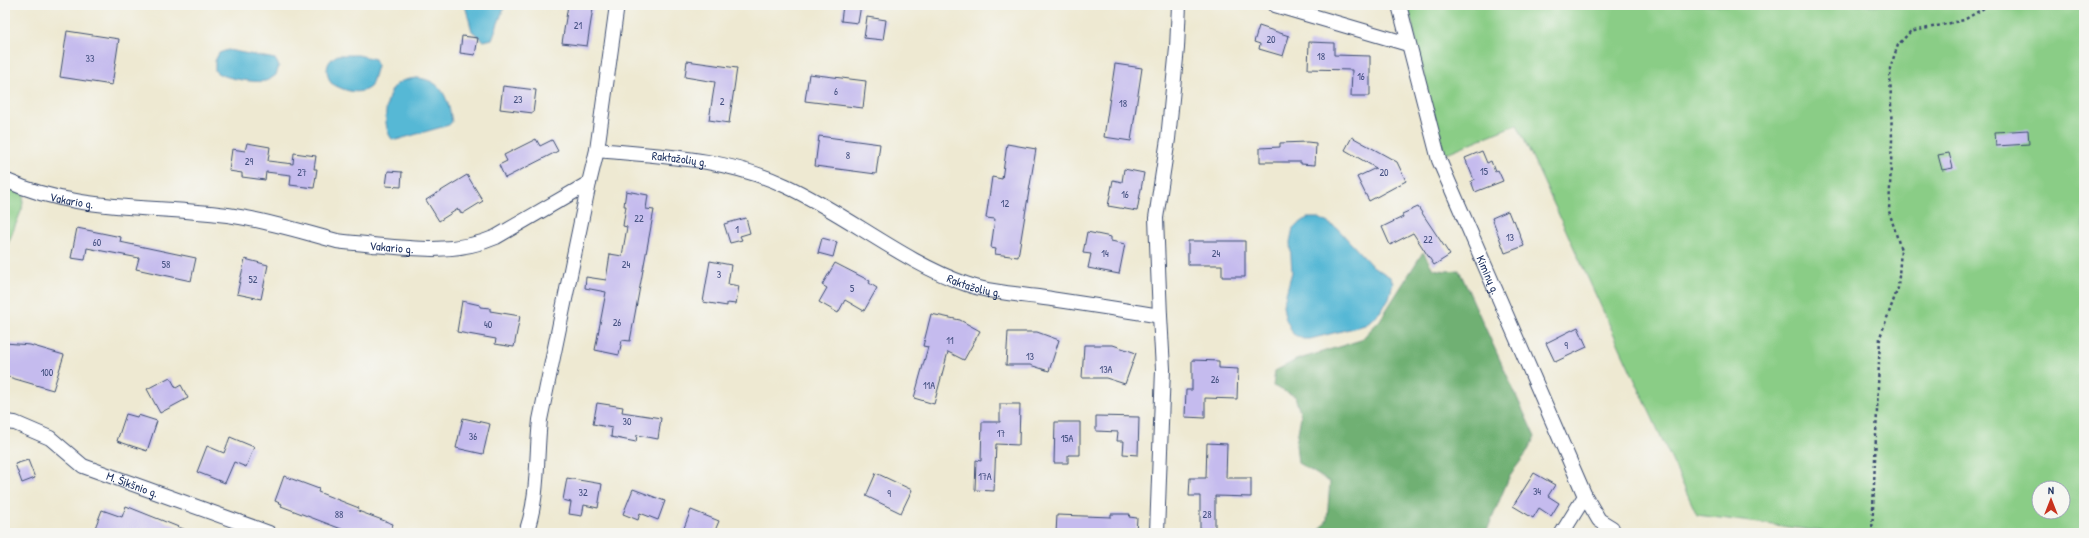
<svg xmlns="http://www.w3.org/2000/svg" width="2089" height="538" font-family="'Patrick Hand',sans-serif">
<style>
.green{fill:#8acd86;stroke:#527e72;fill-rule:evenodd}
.forest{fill:#6fb073;stroke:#457068}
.water{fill:#57b8d5;stroke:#39749a}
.building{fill:#c5bbee}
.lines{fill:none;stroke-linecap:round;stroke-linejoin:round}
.minor-casing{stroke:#3b4b6f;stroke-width:16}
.path{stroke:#3b4b6f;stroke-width:2.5;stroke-dasharray:3 3;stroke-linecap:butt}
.minor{stroke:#fff;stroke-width:14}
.labels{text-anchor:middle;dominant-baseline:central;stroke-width:3.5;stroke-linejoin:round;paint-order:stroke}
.number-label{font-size:10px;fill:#465282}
.street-label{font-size:12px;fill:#1b2f5e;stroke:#f6f6f2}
</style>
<rect width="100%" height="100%" fill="#f6f6f2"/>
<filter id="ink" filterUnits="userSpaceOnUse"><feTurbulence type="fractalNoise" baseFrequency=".025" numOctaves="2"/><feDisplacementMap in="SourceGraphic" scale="8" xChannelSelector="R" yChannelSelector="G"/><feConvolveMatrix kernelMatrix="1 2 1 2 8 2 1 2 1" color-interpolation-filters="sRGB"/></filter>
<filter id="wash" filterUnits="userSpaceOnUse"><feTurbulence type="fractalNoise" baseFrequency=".012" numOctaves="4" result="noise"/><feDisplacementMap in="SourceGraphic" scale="16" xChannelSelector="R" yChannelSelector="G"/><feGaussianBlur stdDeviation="0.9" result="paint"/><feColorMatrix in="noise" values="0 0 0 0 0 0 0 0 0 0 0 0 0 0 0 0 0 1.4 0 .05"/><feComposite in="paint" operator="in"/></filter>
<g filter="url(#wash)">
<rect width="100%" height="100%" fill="#eee9d2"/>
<g class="green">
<path d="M1408,5H2084V533H1835L1697,515L1517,124L1442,155ZM2039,488H2063V512H2039Z"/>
<path d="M5,186L24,195L22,209L5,251Z"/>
</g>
<path class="forest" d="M1423,252L1433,269L1447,271L1459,270L1535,437L1526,454L1510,475L1486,533H1318L1327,520L1330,482L1298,463L1296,444L1301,416L1295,396L1273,386L1275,371L1296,360L1361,340L1380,320Z"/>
<g class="water">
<path d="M465,5H505L492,39L484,41L472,31Z"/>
<path d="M228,50L275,59L279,66L276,75C272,78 269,80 265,81C255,83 221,78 215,71V61L219,53Z"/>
<path d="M338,55H358L375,59L377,66L371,86C360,97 342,90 331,83C325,72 325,61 338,55Z"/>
<path d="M417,78C443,80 448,99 452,122L449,125L396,140L392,139C382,128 385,98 394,87C399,80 409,79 417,78Z"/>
<path d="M1307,218H1319L1337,228L1371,265L1390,277L1393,283L1389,298L1380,312L1365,325L1310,339H1303L1293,334L1285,317L1283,305L1292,272L1290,242L1293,228Z"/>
</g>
<g id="blocks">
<g class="building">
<path d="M568,5L593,8L587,46L562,43Z"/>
<path d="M843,5H861L858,23L841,21Z"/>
<path d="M867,17L886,20L883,40L864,38Z"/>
<path d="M1259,26L1289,36L1283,56L1259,49L1260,44L1254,42Z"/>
<path d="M67,31L119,39L112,85L60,77Z"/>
<path d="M462,36L478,38L475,55L460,53Z"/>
<path d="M1309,42L1334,43V55L1370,56V96H1351L1352,70L1308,69Z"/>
<path d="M687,61L737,68L729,123L709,120L715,82L685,77Z"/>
<path d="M1115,64L1142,68L1131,141L1104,137Z"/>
<path d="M809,74L866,81L863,108L805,101Z"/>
<path d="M503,86L536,90L533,113L500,109Z"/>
<path d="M2028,130L2029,144L1996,146L1995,132Z"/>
<path d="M819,136L880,144L876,174L815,166Z"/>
<path d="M1352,137L1397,162L1406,181L1369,201L1357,177L1376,168L1345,150Z"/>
<path d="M536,139L540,146L552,140L558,151L505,178L499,165L507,161L504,155Z"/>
<path d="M1307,142L1316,143L1315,165L1301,164V162H1260V148L1280,147V143Z"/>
<path d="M247,143L270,147L268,161L293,164L294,153L316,156L314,169H317L314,188L290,185L291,175L266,172L265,180L242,177V173L229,171L232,149L245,151Z"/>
<path d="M1007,144L1036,149L1018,257L995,254L996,249L991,248L995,219L986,218L992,177L1002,179Z"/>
<path d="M1482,151L1487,163L1491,161L1495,172L1498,170L1503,181L1475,192L1471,181L1474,180L1465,158Z"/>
<path d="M1949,153L1953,168L1942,170L1938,155Z"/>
<path d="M1124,169L1144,173L1137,211L1108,206L1113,180L1122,182Z"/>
<path d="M388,171L402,172L401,187L386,186Z"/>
<path d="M467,175L483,201L462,214L458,209L439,221L426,200Z"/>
<path d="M626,191L648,195L646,209L654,210L630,341L622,340L619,355L595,350L606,292L585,288L586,277L606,280L610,254L622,256L627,227L623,226L626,206H624Z"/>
<path d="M1418,207L1450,255L1434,265L1413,233L1390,245L1382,227L1403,217L1402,214Z"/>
<path d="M1508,211L1512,221L1514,220L1524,246L1505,253L1492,218Z"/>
<path d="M746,218L750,233L740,236L742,240L730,243L724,224Z"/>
<path d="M77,228L121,237L120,242L196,258L191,281L136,269L139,258L87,248L85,260L71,258Z"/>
<path d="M1087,232L1111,237V241L1125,244L1119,274L1088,268L1091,254L1083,253Z"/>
<path d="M822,238L837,242L833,257L818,253Z"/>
<path d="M1188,241H1245V277H1222V265H1188Z"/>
<path d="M245,259L268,265L261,299L237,294Z"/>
<path d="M710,261L731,265L728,284L739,286L736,304L727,303V306L703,302Z"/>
<path d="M835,263L870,281L869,283L877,288L864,311L845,300L838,313L819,302L827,288L822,285Z"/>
<path d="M462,301L480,305V307L490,308V311L520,316L514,347L495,344L496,339L457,332Z"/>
<path d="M931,314L960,320L980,331L964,360L948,352L934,404L914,398L928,347L923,346Z"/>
<path d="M1578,327L1587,347L1555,362L1546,343Z"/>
<path d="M1008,332H1037L1059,340L1049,371L1030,365H1006Z"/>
<path d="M5,343L30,345L64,355L53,390L5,376Z"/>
<path d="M1084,345H1113L1136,353L1125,384L1106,378H1082Z"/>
<path d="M1192,360L1219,361V368L1238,369L1237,399L1205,398V418L1185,417L1186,390H1192Z"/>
<path d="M170,377L176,388L181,385L188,398L160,413L147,389Z"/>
<path d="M597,403L623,407L622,412L661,418L658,439L637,435L636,442L611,437L612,428L593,424Z"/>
<path d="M1000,404H1020L1019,445L996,444L994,491L975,490L976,460L981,461L982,422H1000Z"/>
<path d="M126,414L137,417L138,415L157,421L147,451L117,441Z"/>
<path d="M1096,416L1139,417L1138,455L1123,454L1124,441H1117L1118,432L1096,431Z"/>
<path d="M463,418L490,424L483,454L456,448Z"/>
<path d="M1055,422H1080V455H1068V463H1054Z"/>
<path d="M230,437L254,447L246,467L234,462L225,483L197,472L207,446L224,453Z"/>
<path d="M1207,443L1227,444L1226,478H1251V497L1215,496V531H1200V496H1189L1190,478H1206Z"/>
<path d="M28,460L35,478L22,483L15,464Z"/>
<path d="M876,473L912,490L901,513L866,496Z"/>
<path d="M1534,473L1555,485L1548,496L1559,503L1551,516L1539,508L1533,518L1513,506Z"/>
<path d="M284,476L319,489L318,492L359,508L358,511L393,524L390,533H352L281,506L282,504L275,501Z"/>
<path d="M567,478L602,484L598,508L584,505L582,516L569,514L571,502L563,500Z"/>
<path d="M633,489L665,501L658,520L640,513L638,520L623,514Z"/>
<path d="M126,506L191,532L190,533H93L102,510L122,517Z"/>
<path d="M691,510L719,521L714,533H682Z"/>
<path d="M1111,514H1130L1129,517L1137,518L1136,533H1056L1057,515L1111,517Z"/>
</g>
</g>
</g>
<g filter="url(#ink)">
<use href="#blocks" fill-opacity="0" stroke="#3b4b6f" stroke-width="1"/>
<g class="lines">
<g class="minor-casing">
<g id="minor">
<path d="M1275,5L1408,44"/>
<path id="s1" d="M1399,5L1439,160L1585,496L1599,520L1612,528"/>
<path id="s2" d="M597,150C662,156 727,158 786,186C847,214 903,262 966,284C989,292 1014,294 1038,297C1078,303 1119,309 1160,316L1163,369L1157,533"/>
<path id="s3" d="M5,180C76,213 158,205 234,216C269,221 303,232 337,241C349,243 362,243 373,245C414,249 458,254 496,237L589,183L597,150L617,5"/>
<path d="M1160,316L1156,218L1168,139L1177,48L1179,5"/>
<path id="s4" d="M5,422L15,423L50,438L83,466L269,533"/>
<path d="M526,533C539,496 536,458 540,420L589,183"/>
<path d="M1562,533L1585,496"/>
</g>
</g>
<path class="path" d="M1872,533L1880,337L1898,288L1901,250L1889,211L1892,140L1890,68L1898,45L1910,32L1964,20L1989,5"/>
<use href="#minor" class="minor"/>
</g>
</g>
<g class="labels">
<g class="number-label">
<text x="578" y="25">21</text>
<text x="1271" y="39">20</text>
<text x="1321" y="56">18</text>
<text x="90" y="58">33</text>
<text x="1361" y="76">16</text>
<text x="836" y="91">6</text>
<text x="518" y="99">23</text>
<text x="722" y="101">2</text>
<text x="1123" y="103">18</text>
<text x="848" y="155">8</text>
<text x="249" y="161">29</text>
<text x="1484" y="171">15</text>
<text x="302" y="172">27</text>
<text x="1384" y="172">20</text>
<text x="1125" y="194">16</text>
<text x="1005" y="203">12</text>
<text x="639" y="218">22</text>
<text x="737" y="229">1</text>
<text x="1510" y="237">13</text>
<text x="1428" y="239">22</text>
<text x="97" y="242">60</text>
<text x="1105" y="253">14</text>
<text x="1216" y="253">24</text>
<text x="166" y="264">58</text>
<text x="626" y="264">24</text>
<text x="719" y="274">3</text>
<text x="253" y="279">52</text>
<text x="852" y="288">5</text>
<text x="617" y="322">26</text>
<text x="488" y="324">40</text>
<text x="950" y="340">11</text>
<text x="1566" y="345">9</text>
<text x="1030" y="356">13</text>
<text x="1106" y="369">13A</text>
<text x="47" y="372">100</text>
<text x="1215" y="379">26</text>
<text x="929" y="385">11A</text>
<text x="627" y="421">30</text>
<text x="1001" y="433">17</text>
<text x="473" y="436">36</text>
<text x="1067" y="438">15A</text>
<text x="985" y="476">17A</text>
<text x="1537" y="491">34</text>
<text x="583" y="492">32</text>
<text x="889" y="493">9</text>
<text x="339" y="514">88</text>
<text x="1207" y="514">28</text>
</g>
<g class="street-label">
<text stroke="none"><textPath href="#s2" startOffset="83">Raktažolių g.</textPath></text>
<text stroke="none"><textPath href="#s3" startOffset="70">Vakario g.</textPath></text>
<text stroke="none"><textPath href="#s3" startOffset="394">Vakario g.</textPath></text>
<text stroke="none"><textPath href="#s1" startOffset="285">Kiminų g.</textPath></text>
<text stroke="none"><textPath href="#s2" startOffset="407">Raktažolių g.</textPath></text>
<text stroke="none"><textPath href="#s4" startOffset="144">M. Šikšnio g.</textPath></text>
</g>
</g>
<rect width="2089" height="538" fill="none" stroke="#f6f6f2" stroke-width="20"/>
<g transform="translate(2051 500)"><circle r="19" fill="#f6f6f2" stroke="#9ea6b7"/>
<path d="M0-3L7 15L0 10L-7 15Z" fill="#c8321e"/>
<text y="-6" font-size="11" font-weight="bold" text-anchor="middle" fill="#1b2f5e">N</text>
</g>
</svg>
